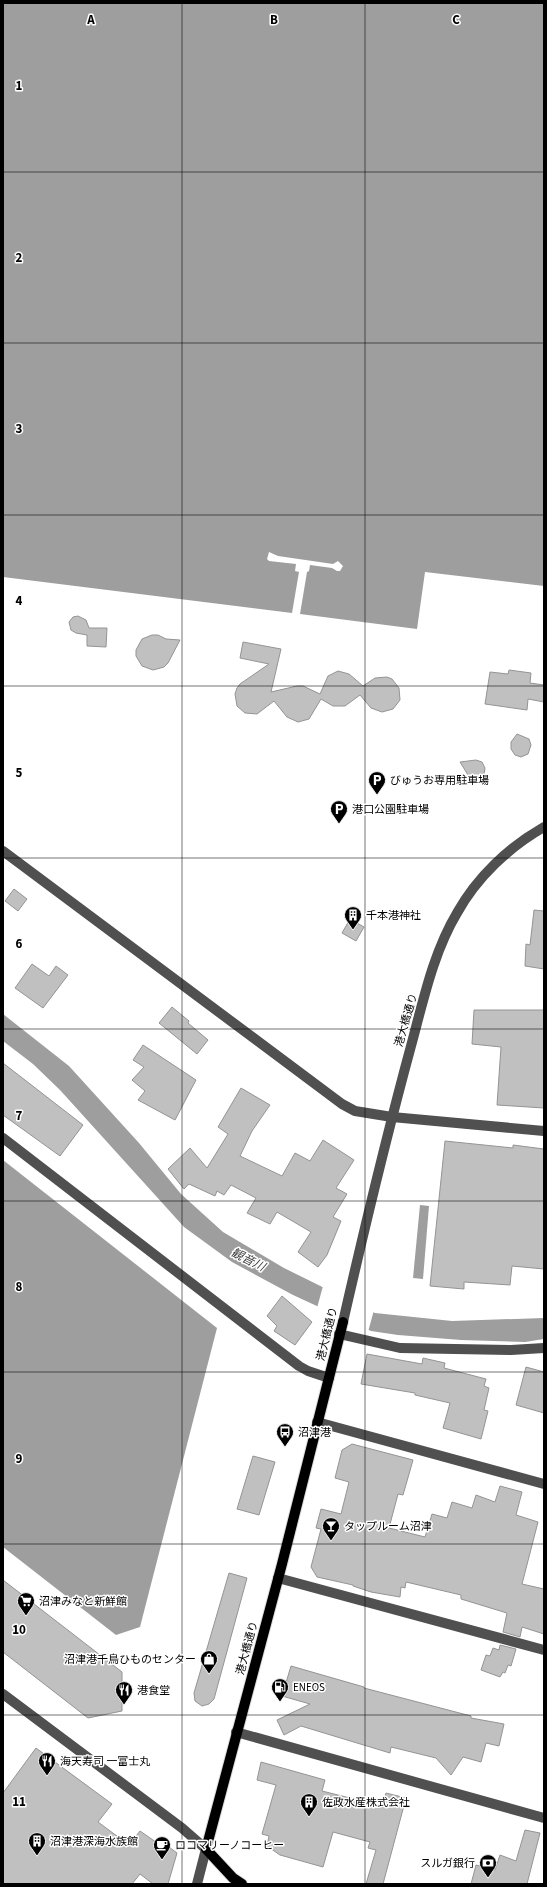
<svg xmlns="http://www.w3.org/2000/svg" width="547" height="1887" font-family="'Source Sans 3','Noto Sans JP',sans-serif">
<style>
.water{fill:#9e9e9e}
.pier{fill:#fff}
.building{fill:#c0c0c0;stroke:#949494}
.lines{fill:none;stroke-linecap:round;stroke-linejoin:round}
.major-casing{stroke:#dbdbdb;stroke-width:12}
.minor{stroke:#505050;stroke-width:10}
.major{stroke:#000;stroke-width:10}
.grid{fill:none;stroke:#000;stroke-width:1;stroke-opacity:0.55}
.labels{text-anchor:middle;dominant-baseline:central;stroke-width:3;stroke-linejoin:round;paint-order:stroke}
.poi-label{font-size:11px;fill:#000;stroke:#fff;text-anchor:start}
.street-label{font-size:11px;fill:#000;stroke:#fff}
.water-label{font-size:12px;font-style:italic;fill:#3f3f3f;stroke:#fff}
.grid-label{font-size:13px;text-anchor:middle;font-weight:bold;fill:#000;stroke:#fff;stroke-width:3;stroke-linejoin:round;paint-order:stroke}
</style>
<rect width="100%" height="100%" fill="#fff"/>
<g class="water">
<path d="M3,3H544V586L425,572L417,629L300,614L307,572L309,571L310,565L332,568L337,571H340L343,566L338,561L333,564L278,556L269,552L267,559L269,561L296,564L295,571L299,572L292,613L3,577Z"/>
<path d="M3,1014L69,1066L139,1143L181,1194L223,1232L284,1268L375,1313L452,1321L544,1318V1339L525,1342L461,1340L398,1335L371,1331L293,1295L232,1262L184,1227L60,1090L33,1064L3,1041Z"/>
<path d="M3,1160L217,1328L140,1627L116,1635L3,1547Z"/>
<path d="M420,1205L429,1206L423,1279L413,1278Z"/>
</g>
<path class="pier" d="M323,1286L374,1310L368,1332L317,1308Z"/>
<g class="building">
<path d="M78,616L86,620L89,628H107L106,647L87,646V635L76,633L71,630L69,622L73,617Z"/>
<path d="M152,635H158L166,639L180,640L168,663L164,667L153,670L142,666L136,656V650L142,639Z"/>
<path d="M243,642L281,649L271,692L297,686H303L320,694L328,676L338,671L349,674L363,686L375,678L387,677L392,679L399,688L400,700L393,709L382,712L371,708L360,695L345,706H333L321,699L309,719L298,722L287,717L274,701L257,714L245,713L237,706L235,694L237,688L240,684L269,664L240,658Z"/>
<path d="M509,670L531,673L530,683L544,685V702L528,699L527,710L485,704L490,672L508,674Z"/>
<path d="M517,734L529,739L531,745L528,754L521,757L515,755L511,749V742Z"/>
<path d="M476,760L482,762L485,768L484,774L476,779L468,775L460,762Z"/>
<path d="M14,889L27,899L18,911L5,901Z"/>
<path d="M534,910L544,911V969L525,966L526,944L530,945Z"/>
<path d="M350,919L364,927L356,941L342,933Z"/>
<path d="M32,964L49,976L56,966L68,975L43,1008L15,988Z"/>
<path d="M172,1007L189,1021L188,1023L208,1040L197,1054L159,1023Z"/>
<path d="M474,1010H544V1108L497,1105L501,1047L472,1044Z"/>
<path d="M143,1045L196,1080L175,1120L138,1100L145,1091L132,1080L144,1067L133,1060Z"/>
<path d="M3,1063L83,1125L60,1156L3,1115Z"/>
<path d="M241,1088L270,1105L252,1131L240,1156L282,1176L295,1153L310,1161L323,1140L354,1160L336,1188L347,1194L333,1217L341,1221L327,1255L318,1267L298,1252L311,1232L277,1212L270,1224L247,1213L256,1198L231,1185L224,1195L217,1191L215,1196L189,1184L184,1189L168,1169L190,1148L207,1168L228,1134L218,1127Z"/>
<path d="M445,1141L513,1148V1145L544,1149V1269L512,1266L510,1285L464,1282V1289L430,1286Z"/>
<path d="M282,1296L312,1322L295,1345L274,1331L277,1326L267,1316Z"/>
<path d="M367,1354L422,1364L423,1358L445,1363L444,1368L486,1379L484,1386L489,1388L484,1410L488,1411L481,1439L443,1428L450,1403L415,1395V1393L361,1384Z"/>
<path d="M526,1367L544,1372V1413L516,1405Z"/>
<path d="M352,1444L413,1460L403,1495L398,1494L389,1528L425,1537L432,1514L447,1518L452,1502L472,1508L476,1495L495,1502L500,1486L522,1492L516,1515L538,1522L522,1584L544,1589V1634L522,1627L520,1637L503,1632L507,1613L461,1599V1595L406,1582L405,1588L401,1587L400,1597L371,1592L353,1586V1585L317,1577L311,1567L321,1529L316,1528L321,1509L341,1514L349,1482L335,1478L342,1450Z"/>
<path d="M253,1456L275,1462L259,1515L237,1509Z"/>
<path d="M229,1573L247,1578L214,1699L209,1704L202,1706L195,1701L194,1693Z"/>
<path d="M3,1580L122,1672V1711L88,1718L3,1652Z"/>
<path d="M500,1645L516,1649L511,1666L508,1665L505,1673L503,1672L500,1677L481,1670L486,1655L490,1656L493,1648L499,1650Z"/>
<path d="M291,1666L364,1687V1688L471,1716V1718L504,1724L499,1746L486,1743L481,1762L463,1757L451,1775L436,1758L391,1747L390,1753L301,1726L284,1735L277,1720L310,1704L282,1696Z"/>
<path d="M36,1748L112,1804L98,1822L129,1845L140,1831L163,1847L165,1844L177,1853L168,1884H153L140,1874L132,1884H3V1793Z"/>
<path d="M261,1762L325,1780L322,1791L382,1806L386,1793L406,1798L383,1884H366L376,1850L368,1848L370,1842L333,1832L323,1867L280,1855L267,1846L269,1836L262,1834L276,1785L257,1780Z"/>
<path d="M525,1830L540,1833L527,1884H471L476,1865L495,1870L500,1855L516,1861Z"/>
</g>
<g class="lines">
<g class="major-casing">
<path id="major" d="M242,1884L233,1878L206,1849L282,1564L343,1322"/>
</g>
<g class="minor">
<path d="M3,851L342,1104L355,1111L392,1117L544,1131"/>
<path d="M3,1138L299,1366L308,1371L329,1378"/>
<path d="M343,1322C364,1230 386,1138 411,1046C423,1002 433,953 457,913C477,877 509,847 544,827"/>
<path d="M339,1334L400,1348L511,1350L544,1348"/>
<path d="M317,1422L544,1484"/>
<path d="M278,1578L544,1650"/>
<path d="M3,1694L182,1828L206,1849L197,1884"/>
<path d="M236,1732L544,1818"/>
</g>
<use href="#major" class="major"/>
</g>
<path class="grid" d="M182,3V1884M365,3V1884M3,172H544M3,343H544M3,515H544M3,686H544M3,858H544M3,1029H544M3,1201H544M3,1372H544M3,1544H544M3,1715H544"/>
<defs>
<g id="parking-pin" transform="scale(0.9)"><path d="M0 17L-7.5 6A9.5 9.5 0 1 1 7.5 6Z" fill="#000" stroke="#fff"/><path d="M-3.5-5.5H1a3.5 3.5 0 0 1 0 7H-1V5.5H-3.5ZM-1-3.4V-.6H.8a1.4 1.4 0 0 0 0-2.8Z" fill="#fff"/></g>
<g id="building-pin" transform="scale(0.9)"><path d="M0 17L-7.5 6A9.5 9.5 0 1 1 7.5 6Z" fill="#000" stroke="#fff"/><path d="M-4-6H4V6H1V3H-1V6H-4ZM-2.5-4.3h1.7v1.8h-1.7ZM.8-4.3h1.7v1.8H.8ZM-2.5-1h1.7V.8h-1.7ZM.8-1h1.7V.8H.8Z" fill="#fff"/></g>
<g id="bus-pin" transform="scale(0.9)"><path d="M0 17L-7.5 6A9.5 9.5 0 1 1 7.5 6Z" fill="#000" stroke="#fff"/><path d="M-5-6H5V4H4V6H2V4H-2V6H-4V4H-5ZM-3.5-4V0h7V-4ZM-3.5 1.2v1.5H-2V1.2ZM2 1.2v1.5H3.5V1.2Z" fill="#fff"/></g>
<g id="bar-pin" transform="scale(0.9)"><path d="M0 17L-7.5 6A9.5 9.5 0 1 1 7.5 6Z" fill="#000" stroke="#fff"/><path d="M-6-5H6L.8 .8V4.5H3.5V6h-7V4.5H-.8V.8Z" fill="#fff"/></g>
<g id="supermarket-pin" transform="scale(0.9)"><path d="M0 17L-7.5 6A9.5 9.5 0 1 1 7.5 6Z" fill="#000" stroke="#fff"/><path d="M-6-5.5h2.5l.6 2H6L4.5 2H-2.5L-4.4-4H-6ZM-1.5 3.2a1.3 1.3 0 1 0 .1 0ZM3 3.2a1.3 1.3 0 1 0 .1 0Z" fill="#fff"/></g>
<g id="shop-pin" transform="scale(0.9)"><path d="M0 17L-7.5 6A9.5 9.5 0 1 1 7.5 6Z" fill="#000" stroke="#fff"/><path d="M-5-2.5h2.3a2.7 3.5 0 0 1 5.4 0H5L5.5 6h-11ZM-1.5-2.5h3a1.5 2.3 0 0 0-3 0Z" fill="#fff"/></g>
<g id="fuel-pin" transform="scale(0.9)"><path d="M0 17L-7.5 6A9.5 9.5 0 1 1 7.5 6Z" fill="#000" stroke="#fff"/><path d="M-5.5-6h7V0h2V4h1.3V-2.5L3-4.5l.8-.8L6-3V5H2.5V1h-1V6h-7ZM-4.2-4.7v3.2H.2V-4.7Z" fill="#fff"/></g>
<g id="restaurant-pin" transform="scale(0.9)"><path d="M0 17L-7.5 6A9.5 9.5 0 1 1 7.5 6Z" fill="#000" stroke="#fff"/><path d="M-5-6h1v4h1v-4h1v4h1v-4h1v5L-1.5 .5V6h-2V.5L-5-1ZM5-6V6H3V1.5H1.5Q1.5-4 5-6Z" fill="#fff"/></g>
<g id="cafe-pin" transform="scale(0.9)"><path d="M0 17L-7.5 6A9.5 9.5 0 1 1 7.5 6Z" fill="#000" stroke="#fff"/><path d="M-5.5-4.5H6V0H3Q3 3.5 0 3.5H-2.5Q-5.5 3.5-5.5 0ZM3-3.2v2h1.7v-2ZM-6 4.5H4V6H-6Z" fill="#fff"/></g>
<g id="bank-pin" transform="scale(0.9)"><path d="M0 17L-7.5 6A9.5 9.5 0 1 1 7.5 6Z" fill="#000" stroke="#fff"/><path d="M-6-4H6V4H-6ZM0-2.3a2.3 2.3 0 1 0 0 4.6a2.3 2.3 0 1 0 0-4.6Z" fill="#fff"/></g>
</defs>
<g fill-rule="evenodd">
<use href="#parking-pin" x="377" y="780"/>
<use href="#parking-pin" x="339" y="809"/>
<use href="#building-pin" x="353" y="915"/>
<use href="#bus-pin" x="285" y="1432"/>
<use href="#bar-pin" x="331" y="1526"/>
<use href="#supermarket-pin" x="26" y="1601"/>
<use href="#shop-pin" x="209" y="1659"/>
<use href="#fuel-pin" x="280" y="1687"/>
<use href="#restaurant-pin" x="124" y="1690"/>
<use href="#restaurant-pin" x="47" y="1761"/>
<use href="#building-pin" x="309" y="1802"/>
<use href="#building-pin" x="37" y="1841"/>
<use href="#cafe-pin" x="162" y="1845"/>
<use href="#bank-pin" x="488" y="1863"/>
</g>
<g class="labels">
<g class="poi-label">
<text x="390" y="780">びゅうお専用駐車場</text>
<text x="352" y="809">港口公園駐車場</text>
<text x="366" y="915">千本港神社</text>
<text x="298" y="1432">沼津港</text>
<text x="344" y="1526">タップルーム沼津</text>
<text x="39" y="1601">沼津みなと新鮮館</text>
<text x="196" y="1659" text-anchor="end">沼津港千鳥ひものセンター</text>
<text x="293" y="1687">ENEOS</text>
<text x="137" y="1690">港食堂</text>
<text x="60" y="1761">海天寿司 一富士丸</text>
<text x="322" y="1802">佐政水産株式会社</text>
<text x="50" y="1841">沼津港深海水族館</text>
<text x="175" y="1845">ロコマリーノコーヒー</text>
<text x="475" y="1863" text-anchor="end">スルガ銀行</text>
</g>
<g class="street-label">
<text transform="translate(406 1020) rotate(-74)">港大橋通り</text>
<text transform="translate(327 1334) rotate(-76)">港大橋通り</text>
<text transform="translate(247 1648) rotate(-75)">港大橋通り</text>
</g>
<g class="water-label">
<text transform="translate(248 1260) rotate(27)">観音川</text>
</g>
</g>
<g class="grid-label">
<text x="91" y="24">A</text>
<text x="274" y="24">B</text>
<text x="456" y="24">C</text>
<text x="19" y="90">1</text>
<text x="19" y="262">2</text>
<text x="19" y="433">3</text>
<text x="19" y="605">4</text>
<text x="19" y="777">5</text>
<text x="19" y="948">6</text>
<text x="19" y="1120">7</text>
<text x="19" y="1291">8</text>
<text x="19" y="1463">9</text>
<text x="19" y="1634">10</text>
<text x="19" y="1806">11</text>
</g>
<rect width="547" height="1887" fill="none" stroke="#000000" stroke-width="8"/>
</svg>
